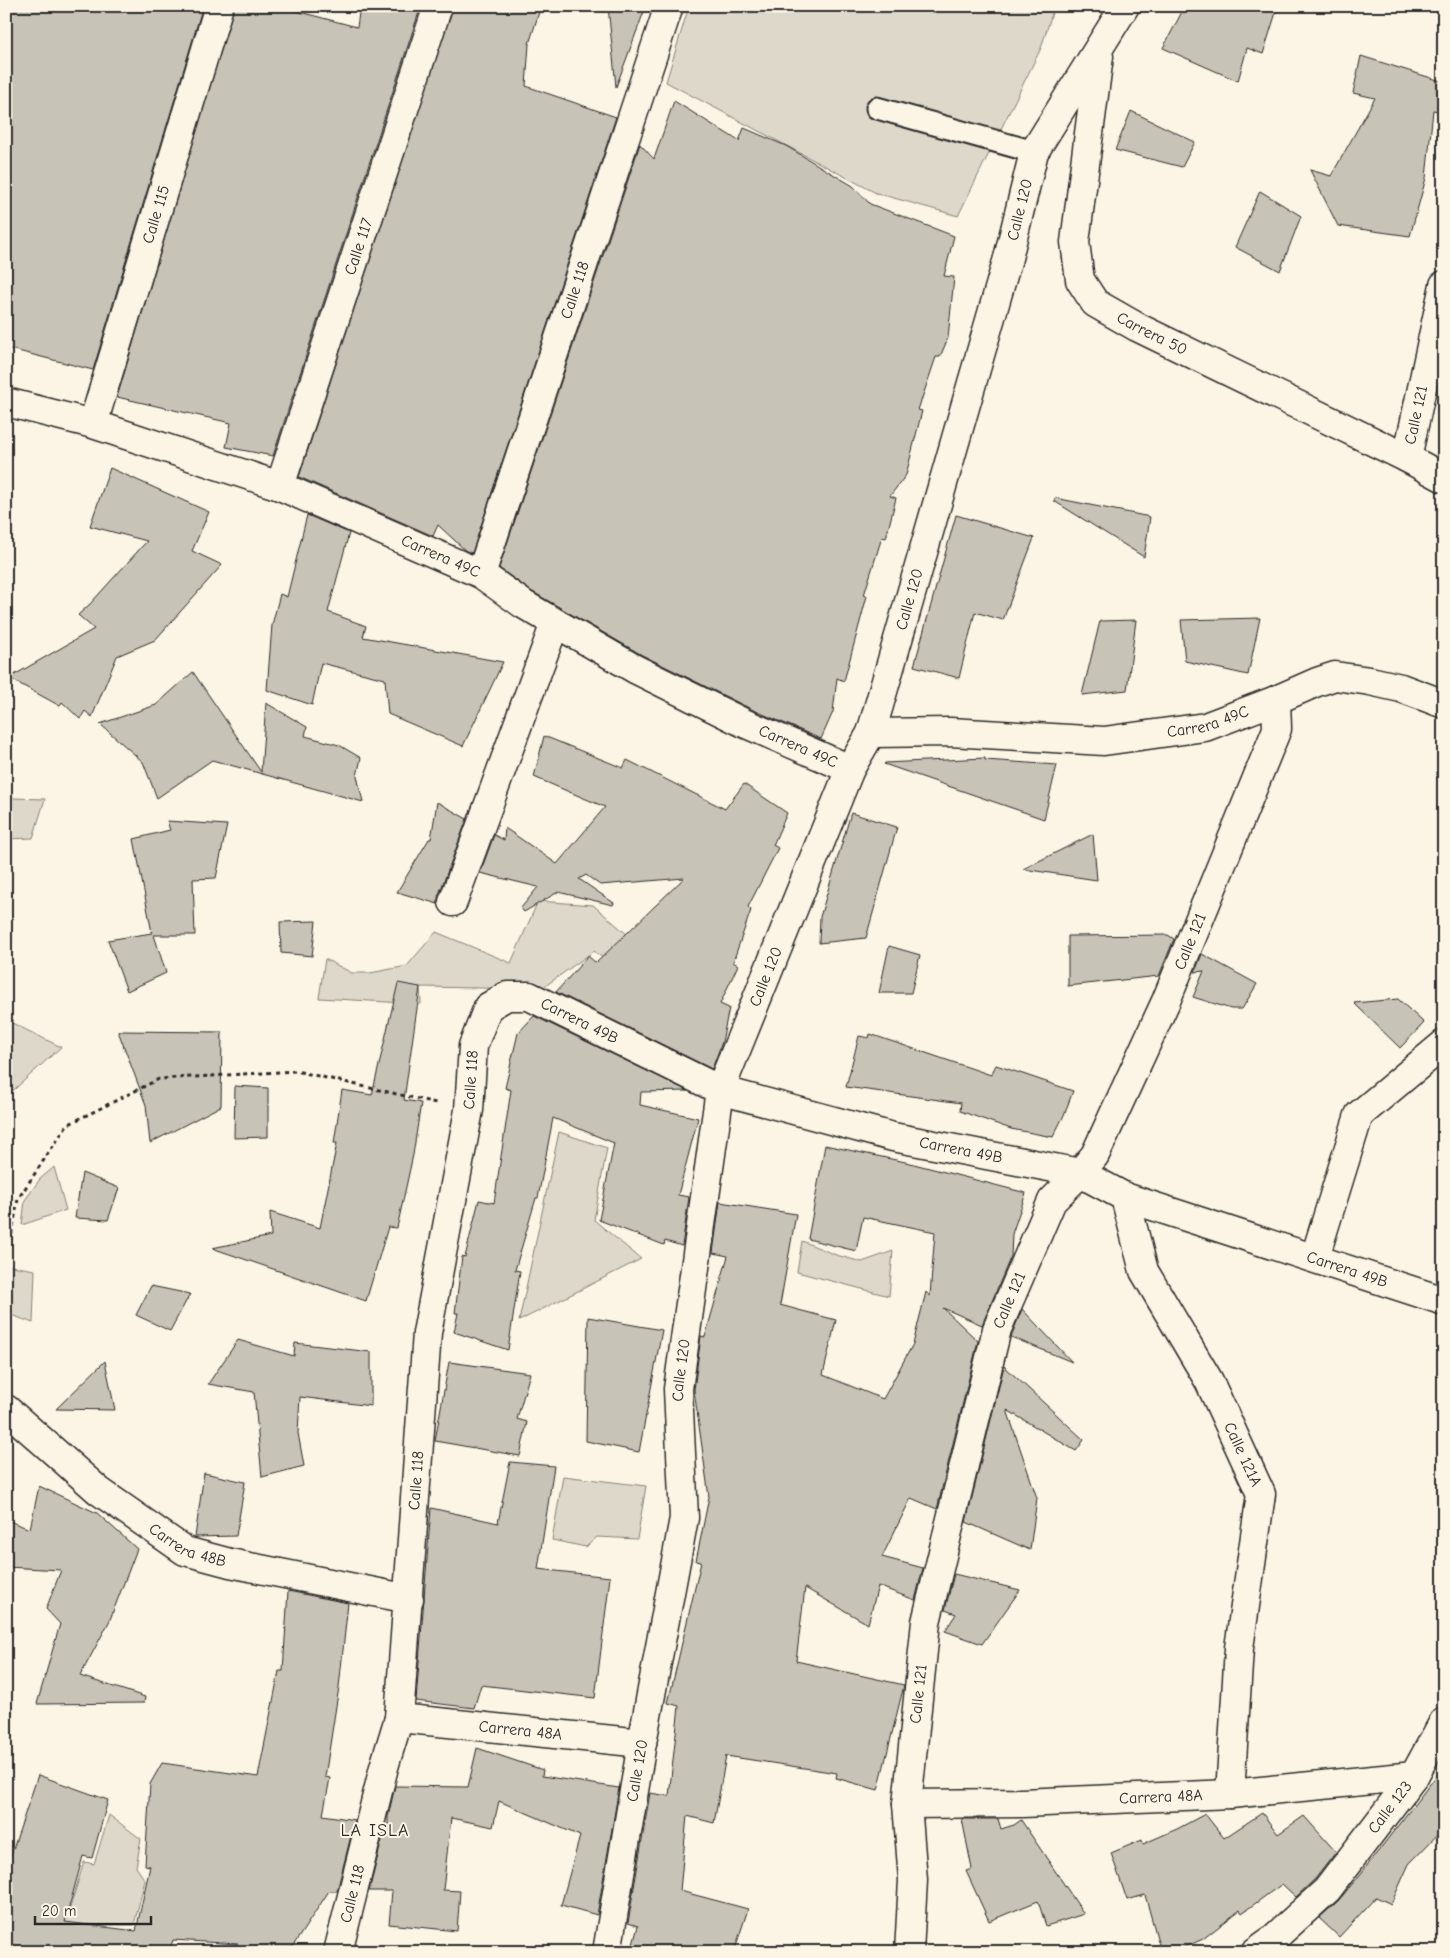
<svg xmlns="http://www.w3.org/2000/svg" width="1450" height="1958" font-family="'Comic Neue',sans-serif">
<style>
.green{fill:#ded8ca;stroke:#84827a}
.building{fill:#c8c3b7;stroke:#2b2b2b}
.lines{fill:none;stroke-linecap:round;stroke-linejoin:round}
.service-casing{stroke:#2b2b2b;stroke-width:25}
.minor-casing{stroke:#2b2b2b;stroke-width:31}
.tertiary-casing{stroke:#2b2b2b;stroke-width:31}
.path{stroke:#2b2b2b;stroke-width:3;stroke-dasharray:4 4;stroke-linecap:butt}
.service{stroke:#fcf5e5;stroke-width:21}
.minor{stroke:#fcf5e5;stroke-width:28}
.tertiary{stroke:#fcf5e5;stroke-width:28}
.labels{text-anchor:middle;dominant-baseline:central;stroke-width:4;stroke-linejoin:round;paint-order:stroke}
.street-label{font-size:16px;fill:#2b2b2b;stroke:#fcf5e5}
.neighbourhood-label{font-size:18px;letter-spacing:1px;fill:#2b2b2b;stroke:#fcf5e5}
</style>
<rect width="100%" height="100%" fill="#fcf5e5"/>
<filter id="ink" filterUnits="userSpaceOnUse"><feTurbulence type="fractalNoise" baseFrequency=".02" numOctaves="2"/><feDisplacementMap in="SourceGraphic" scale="10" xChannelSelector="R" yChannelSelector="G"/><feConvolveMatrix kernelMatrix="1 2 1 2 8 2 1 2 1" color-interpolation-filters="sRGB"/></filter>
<g filter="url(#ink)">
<g class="green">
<path d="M689,6H1050L1054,7L1041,48L958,216L876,193L666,82Z"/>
<path d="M11,798L45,799L33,838L6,839V806Z"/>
<path d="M538,901L593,905L670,971L653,998L594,951L541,989L420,987L421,1004L319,998L325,959L352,973H370L407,966L436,932L511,963Z"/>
<path d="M6,1020L61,1047L6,1097Z"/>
<path d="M559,1132L607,1148L594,1220L641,1259L519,1321Z"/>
<path d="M54,1167L66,1210L22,1225L25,1200L40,1179Z"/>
<path d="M802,1241L836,1255L862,1262L893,1251L889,1296L797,1272Z"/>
<path d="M6,1265L35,1270L33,1323L6,1313Z"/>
<path d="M563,1476L646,1486L637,1539L597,1537L586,1547L552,1540Z"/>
<path d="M109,1815L141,1839L136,1867L145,1880L134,1925H108L98,1952H50L48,1905L69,1911L84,1862L94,1864Z"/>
</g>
<g class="building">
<path d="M14,6H192L202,9L93,370L6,348V23Z"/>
<path d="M234,6H277L357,27L360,6H421L273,456L226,447L231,423L117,397Z"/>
<path d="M453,6H541L529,44L526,86L616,117L472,553L466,551L438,525L433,536L299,477Z"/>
<path d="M608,6H646L616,87Z"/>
<path d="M1185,6H1278L1263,54L1247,48L1238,81L1163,48Z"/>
<path d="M1361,56L1444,82V112L1433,110L1426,178L1410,236L1338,226L1310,170L1331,176L1375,98L1353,93Z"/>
<path d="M674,101L739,141L744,128L786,146L853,186L870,204L954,236L944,276L954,277L948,338L940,357H936L918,410L922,411L906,475L890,496L896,498L886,538L882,537L864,595L867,596L844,681L837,678L833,712L821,739L751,709L642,655L531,591L499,568L640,144L654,159Z"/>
<path d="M1131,111L1195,142L1182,167L1115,150Z"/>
<path d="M1260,191L1301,216L1280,271L1235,247Z"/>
<path d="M110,468L209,512L192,551L222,565L155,640L117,656L92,717L85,711L80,719L62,702L60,706L9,678L94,629L78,615L90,604L147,541L90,526Z"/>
<path d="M1055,498L1150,517L1144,557L1054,501Z"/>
<path d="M307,515L349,533L328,612L366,626L363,637L503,662L463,746L388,714L385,679L321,663L312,705L267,690L272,625L280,594L287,597Z"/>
<path d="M956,515L1034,538L1003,620L975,612L959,678L914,666Z"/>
<path d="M1260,618L1248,675L1185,661L1181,620Z"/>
<path d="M1136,620L1127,690L1082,695L1100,621Z"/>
<path d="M193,672L261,772L266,703L307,727L305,736L339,745L361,758L357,776L363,802L212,760L157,798L143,762L100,724L156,705Z"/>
<path d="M544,736L623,768L627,760L725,809L744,784L787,813L773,845L778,848L748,907L751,910L733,962L738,965L720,1004L729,1008L722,1042L712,1069L556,992L588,956L596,963L684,878L600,885L586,875L579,879L614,903L613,905L558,892L524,912L521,908L538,887L480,873L494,835L504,840L505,828L557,864L605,807L534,777Z"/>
<path d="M985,758V760L1057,765L1044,819L884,764L885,763Z"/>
<path d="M437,802L467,819L438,897V904L397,892L429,839H431Z"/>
<path d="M851,813L897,827L866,938L819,943L820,917Z"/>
<path d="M167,821L227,825L216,878L193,879L195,935H154L166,973L127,991L108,940L152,933L134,839L170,830Z"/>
<path d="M1093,834L1097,880L1023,869Z"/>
<path d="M316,921L312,956L281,953L280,922Z"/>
<path d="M1168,935L1174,939L1159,976L1068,986V936Z"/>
<path d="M889,946L920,955L911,993H879Z"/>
<path d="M1202,954L1257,984L1242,1009H1231L1193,997L1204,971L1195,972Z"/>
<path d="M398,983L420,987L404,1100L421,1103L413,1155L397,1228L388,1227L366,1301L212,1248L271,1236L270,1212L320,1228L337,1143H334L342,1090L372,1095Z"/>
<path d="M1398,999L1424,1023L1400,1048L1354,1003Z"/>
<path d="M534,1016L688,1091L641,1092L640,1105L698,1118L678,1195L689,1197L682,1246L665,1241L664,1245L599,1220L614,1143L553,1118L538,1198H536L515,1270L520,1271L508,1350L454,1332L458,1313H455L462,1256L465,1257L479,1200L494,1203L511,1090L505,1088L518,1033Z"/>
<path d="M118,1031L222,1032L221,1106L150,1143L146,1105Z"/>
<path d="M870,1034L991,1075L996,1065L1073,1091L1064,1115L1053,1137L1011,1129L960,1111L961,1103L846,1087L859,1036L869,1038Z"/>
<path d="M235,1086L268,1088V1137L234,1138Z"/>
<path d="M825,1145L910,1163L1026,1193L1012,1234L1011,1256L982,1325L943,1308L978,1341L937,1509L911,1498L882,1557L923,1568L915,1600L878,1586L868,1624L805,1588L796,1661L904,1685L878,1790L836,1778L837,1773L726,1756L714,1823L687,1816L680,1891L748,1909L734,1952H631L638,1926L628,1923L650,1793L669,1796L679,1706L668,1703L701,1562L696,1561L709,1497L694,1390L701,1336L705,1337L728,1256L713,1253L720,1202L796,1214L780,1305L836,1320L823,1375L883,1399L913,1344L926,1292L930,1296L935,1232L863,1217L856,1251L808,1239Z"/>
<path d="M82,1173L119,1188L108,1220L75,1218Z"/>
<path d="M151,1286L190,1294L170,1331L136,1315Z"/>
<path d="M1022,1309L1072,1362L1011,1337Z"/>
<path d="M588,1317L662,1330L639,1452L586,1441Z"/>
<path d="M238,1340L294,1356L295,1343L371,1352V1406L300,1397L298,1433L304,1466L262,1477L254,1392L208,1384Z"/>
<path d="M105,1361L115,1410L56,1409Z"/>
<path d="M449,1362L530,1373L517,1419L527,1422L520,1456L435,1441Z"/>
<path d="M1004,1366L1084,1440L1076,1451L1007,1410L1037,1498L1030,1550L966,1522Z"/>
<path d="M510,1462L554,1466L538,1569L610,1577L595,1698L481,1685L474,1708L416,1701L431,1508L498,1523Z"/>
<path d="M204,1473L245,1482L236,1536L195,1537Z"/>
<path d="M39,1486L97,1513L137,1549L109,1622L80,1676L145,1697L144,1703L37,1704L60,1624L46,1609L61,1570L6,1567V1520L30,1529Z"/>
<path d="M954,1574L1020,1590L982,1644L945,1631L956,1614L945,1610Z"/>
<path d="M288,1591L348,1603L339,1687L325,1777L330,1778L323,1815L355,1820L337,1891H329L289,1952H236L238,1944L173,1940L169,1952H6V1870L38,1775L108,1800L92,1858L83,1856L65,1922L136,1931L150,1866L145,1865L150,1784L162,1763L258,1777L279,1671H283Z"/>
<path d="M477,1748L543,1770L542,1776L619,1788L597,1915L561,1905L580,1836L499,1801L493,1827L451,1818L443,1890L460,1891L457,1931L389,1924L392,1891H369L386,1824L388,1825V1817L395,1786L468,1787Z"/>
<path d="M1444,1766V1828L1409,1864L1391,1904L1376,1897L1339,1937L1319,1918L1338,1901L1359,1876Z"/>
<path d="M1262,1813L1278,1834L1304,1816L1336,1852L1315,1879L1296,1897L1282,1884L1242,1913L1240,1910L1203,1939L1174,1952H1161L1145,1895L1127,1900L1111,1853L1142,1840L1143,1844L1177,1829L1205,1814L1224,1838Z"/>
<path d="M962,1819H998L1001,1829L1014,1825L1021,1820L1084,1914L1046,1926L1038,1901L989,1921L966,1871L972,1869Z"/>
</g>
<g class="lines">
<g class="service-casing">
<path id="service" d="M877,108L1034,152"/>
</g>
<g class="minor-casing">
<g id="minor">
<path id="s1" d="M1099,56L1075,242L1080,280L1095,303L1137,327L1407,458L1444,478"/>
<path id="s2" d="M6,402L93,424L280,486L481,574L523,604L635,669L744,723L850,769"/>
<path id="s3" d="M93,424L219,6"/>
<path id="s4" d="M1407,458L1444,285"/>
<path id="s5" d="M280,486L438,6"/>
<path id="s6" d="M481,574L669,6"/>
<path id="s7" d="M871,733L950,732L1104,741L1205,727L1276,700L1317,682L1335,676L1370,681L1401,688L1444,704"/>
<path d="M453,902L555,623"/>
<path id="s8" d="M1125,1197L1144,1271L1209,1381L1261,1494L1239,1648L1230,1794"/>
<path d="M1315,1257L1359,1115L1444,1044"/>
<path id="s9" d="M6,1409L99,1491L185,1551L230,1563L409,1599"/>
<path id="s10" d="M399,1718L642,1743"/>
<path id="s11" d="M907,1804L1022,1803L1230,1794L1414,1776"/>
<path id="s12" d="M338,1952L384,1767L399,1718L427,1333L469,1110L473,1046L488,1007L507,996H529L720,1090L893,1137L1080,1173L1125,1197L1444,1301"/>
<path id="s13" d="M607,1952L642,1743L684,1518L678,1389L720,1090L850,769L871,733L1008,258L1034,152L1125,6"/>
<path id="s14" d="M909,1952L913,1880L907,1804L926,1622L997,1329L1052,1201L1080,1173L1095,1155L1166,1001L1277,729L1276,700"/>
</g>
</g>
<g class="tertiary-casing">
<g id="tertiary">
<path id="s15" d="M1255,1952L1273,1939L1327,1890L1414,1776L1444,1721"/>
</g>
</g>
<path class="path" d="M6,1266L18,1199L67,1125L159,1079L296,1071L436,1103"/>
<use href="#service" class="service"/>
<use href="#minor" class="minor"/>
<use href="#tertiary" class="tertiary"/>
</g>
</g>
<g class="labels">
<g class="street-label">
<text stroke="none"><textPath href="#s13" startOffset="1804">Calle 120</textPath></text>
<text stroke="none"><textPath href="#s3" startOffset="219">Calle 115</textPath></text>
<text stroke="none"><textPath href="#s5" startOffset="252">Calle 117</textPath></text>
<text stroke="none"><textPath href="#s6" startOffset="299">Calle 118</textPath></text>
<text stroke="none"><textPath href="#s1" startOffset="318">Carrera 50</textPath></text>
<text stroke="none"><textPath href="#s4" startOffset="44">Calle 121</textPath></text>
<text stroke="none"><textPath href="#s2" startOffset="462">Carrera 49C</textPath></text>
<text stroke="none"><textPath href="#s13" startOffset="1399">Calle 120</textPath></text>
<text stroke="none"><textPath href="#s7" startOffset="339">Carrera 49C</textPath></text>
<text stroke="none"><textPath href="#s2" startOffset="868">Carrera 49C</textPath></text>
<text stroke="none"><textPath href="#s14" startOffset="1069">Calle 121</textPath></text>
<text stroke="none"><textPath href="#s13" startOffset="994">Calle 120</textPath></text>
<text stroke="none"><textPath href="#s12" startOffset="1061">Carrera 49B</textPath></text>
<text stroke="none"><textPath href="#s12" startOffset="885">Calle 118</textPath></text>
<text stroke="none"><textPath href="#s12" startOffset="1466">Carrera 49B</textPath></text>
<text stroke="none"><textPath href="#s12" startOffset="1872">Carrera 49B</textPath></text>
<text stroke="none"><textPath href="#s14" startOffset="664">Calle 121</textPath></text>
<text stroke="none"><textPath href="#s13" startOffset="589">Calle 120</textPath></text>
<text stroke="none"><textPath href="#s8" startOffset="285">Calle 121A</textPath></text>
<text stroke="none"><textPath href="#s12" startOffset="480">Calle 118</textPath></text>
<text stroke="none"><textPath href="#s9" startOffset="229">Carrera 48B</textPath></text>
<text stroke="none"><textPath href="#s14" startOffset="259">Calle 121</textPath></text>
<text stroke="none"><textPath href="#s10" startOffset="122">Carrera 48A</textPath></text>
<text stroke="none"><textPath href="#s13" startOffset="184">Calle 120</textPath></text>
<text stroke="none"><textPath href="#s11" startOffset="254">Carrera 48A</textPath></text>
<text stroke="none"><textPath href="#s15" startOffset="199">Calle 123</textPath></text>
<text stroke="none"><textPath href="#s12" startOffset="60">Calle 118</textPath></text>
</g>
<g class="neighbourhood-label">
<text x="375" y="1830">LA ISLA</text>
</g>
</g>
<rect width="1450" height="1958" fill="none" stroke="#fcf5e5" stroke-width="25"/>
<rect x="12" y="12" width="1425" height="1933" fill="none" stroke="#2b2b2b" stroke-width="2" filter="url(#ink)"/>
<path d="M35 1916v8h116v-8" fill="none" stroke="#2b2b2b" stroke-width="2.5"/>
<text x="42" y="1916" font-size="15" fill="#2b2b2b" stroke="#fcf5e5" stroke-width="4" paint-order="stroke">20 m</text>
</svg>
